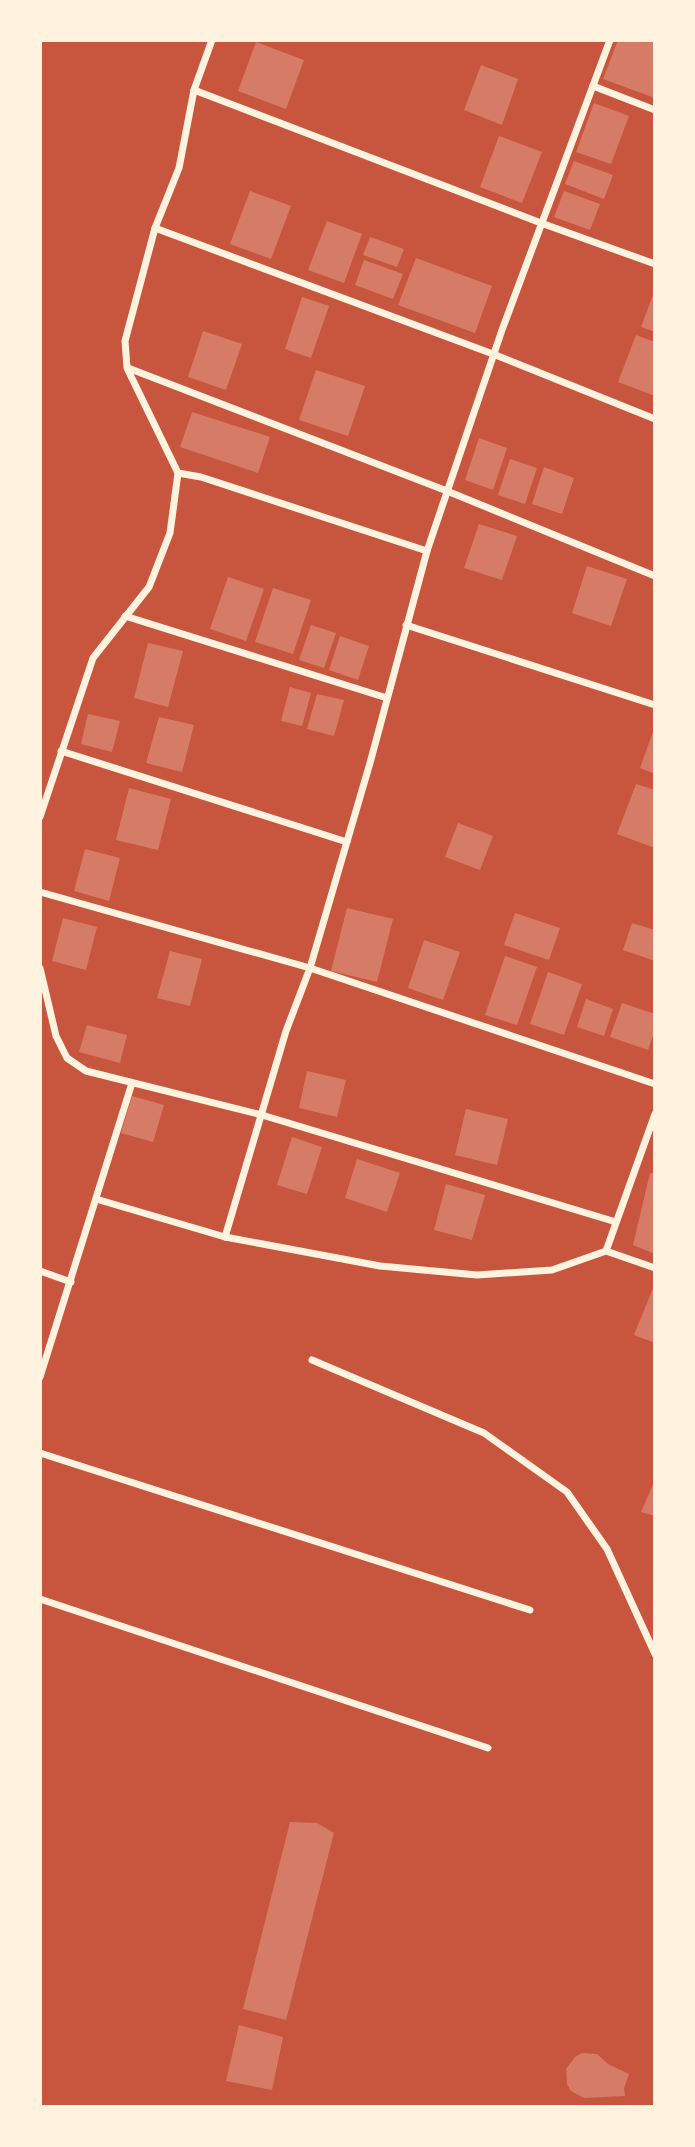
<svg xmlns="http://www.w3.org/2000/svg" width="695" height="2147" font-family="'Public Sans',sans-serif">
<style>
.building{fill:#d67c66}
.lines{fill:none;stroke-linecap:round;stroke-linejoin:round}
.minor{stroke:#fff3e0;stroke-width:7}
</style>
<rect width="100%" height="100%" fill="#c8553d"/>
<g class="building">
<path d="M618,40H655V98L603,79Z"/>
<path d="M256,42L304,60L286,109L238,91Z"/>
<path d="M481,65L518,79L502,125L464,110Z"/>
<path d="M594,103L629,116L611,164L576,152Z"/>
<path d="M499,136L542,152L522,203L480,187Z"/>
<path d="M574,161L613,175L604,199L565,184Z"/>
<path d="M250,191L291,206L271,259L230,244Z"/>
<path d="M564,191L600,204L590,230L554,217Z"/>
<path d="M327,221L362,234L344,283L308,270Z"/>
<path d="M370,237L404,249L397,267L363,255Z"/>
<path d="M416,258L492,286L475,333L398,305Z"/>
<path d="M364,260L403,274L393,299L355,285Z"/>
<path d="M654,292H655V332L641,327Z"/>
<path d="M302,297L329,306L311,358L285,349Z"/>
<path d="M203,331L242,344L226,390L188,377Z"/>
<path d="M636,335L655,342V396L618,382Z"/>
<path d="M316,370L365,386L348,436L299,420Z"/>
<path d="M192,412L270,437L258,473L180,447Z"/>
<path d="M479,438L507,448L493,490L465,480Z"/>
<path d="M510,459L537,468L525,504L498,495Z"/>
<path d="M544,467L574,478L562,514L532,504Z"/>
<path d="M479,524L517,536L502,580L464,568Z"/>
<path d="M587,566L627,579L611,626L572,613Z"/>
<path d="M228,577L264,589L246,641L210,629Z"/>
<path d="M273,588L311,600L293,654L255,642Z"/>
<path d="M311,625L336,633L324,668L299,660Z"/>
<path d="M340,636L369,646L358,680L329,670Z"/>
<path d="M148,643L183,651L168,707L134,698Z"/>
<path d="M290,687L311,693L302,726L281,721Z"/>
<path d="M317,694L344,700L334,736L307,729Z"/>
<path d="M88,714L120,721L112,752L81,744Z"/>
<path d="M159,717L194,725L182,772L146,763Z"/>
<path d="M654,729H655V774L640,768Z"/>
<path d="M636,784L655,790V848L617,834Z"/>
<path d="M129,788L171,799L158,850L116,840Z"/>
<path d="M458,823L493,836L480,870L445,857Z"/>
<path d="M85,849L120,858L109,901L74,891Z"/>
<path d="M347,908L393,919L377,982L331,971Z"/>
<path d="M515,913L560,928L549,960L504,945Z"/>
<path d="M63,918L97,927L86,970L52,961Z"/>
<path d="M632,923L655,930V961L623,950Z"/>
<path d="M424,940L460,952L443,1000L408,988Z"/>
<path d="M170,951L202,959L190,1006L157,998Z"/>
<path d="M505,956L537,967L517,1025L485,1015Z"/>
<path d="M548,972L582,984L564,1035L530,1024Z"/>
<path d="M586,999L613,1009L604,1036L577,1027Z"/>
<path d="M622,1003L655,1014V1030L648,1050L610,1037Z"/>
<path d="M87,1025L127,1035L120,1063L79,1052Z"/>
<path d="M307,1071L346,1080L337,1117L299,1108Z"/>
<path d="M132,1096L164,1105L153,1142L121,1133Z"/>
<path d="M466,1109L508,1119L497,1165L455,1155Z"/>
<path d="M292,1137L322,1147L307,1194L277,1185Z"/>
<path d="M357,1159L400,1173L387,1212L345,1198Z"/>
<path d="M650,1173L655,1174V1254L633,1245Z"/>
<path d="M446,1184L485,1195L472,1240L434,1230Z"/>
<path d="M655,1283V1343L634,1335Z"/>
<path d="M655,1480V1516L641,1512Z"/>
<path d="M290,1822L317,1823L334,1833L286,2020L243,2009Z"/>
<path d="M239,2025L283,2037L272,2090L226,2081Z"/>
<path d="M582,2053L597,2054L608,2064L629,2074L624,2088L625,2096L584,2098L571,2091L567,2084L566,2069L575,2057Z"/>
</g>
<g class="lines">
<g class="minor">
<path d="M593,86L655,110"/>
<path d="M194,90L541,223L655,264"/>
<path d="M155,228L493,354L655,419"/>
<path d="M128,368L447,491L655,576"/>
<path d="M178,473L201,477L427,551"/>
<path d="M125,616L387,698"/>
<path d="M406,625L655,705"/>
<path d="M61,751L347,842"/>
<path d="M40,817L93,658L149,587L170,533L178,473L127,368L125,341L155,228L179,168L194,90L212,40"/>
<path d="M40,892L310,968L655,1084"/>
<path d="M40,968L56,1036L67,1058L86,1071L262,1115L616,1222"/>
<path d="M96,1199L225,1237L380,1266L477,1275L552,1270L606,1251L655,1114"/>
<path d="M225,1237L286,1031L310,968L370,763L427,551L502,330L610,40"/>
<path d="M606,1251L655,1268"/>
<path d="M40,1271L71,1282"/>
<path d="M312,1360L484,1433L567,1492L607,1549L655,1654"/>
<path d="M40,1377L132,1083"/>
<path d="M40,1453L530,1610"/>
<path d="M40,1599L488,1748"/>
</g>
</g>
<rect width="695" height="2147" fill="none" stroke="#fff3e0" stroke-width="84"/>
</svg>
